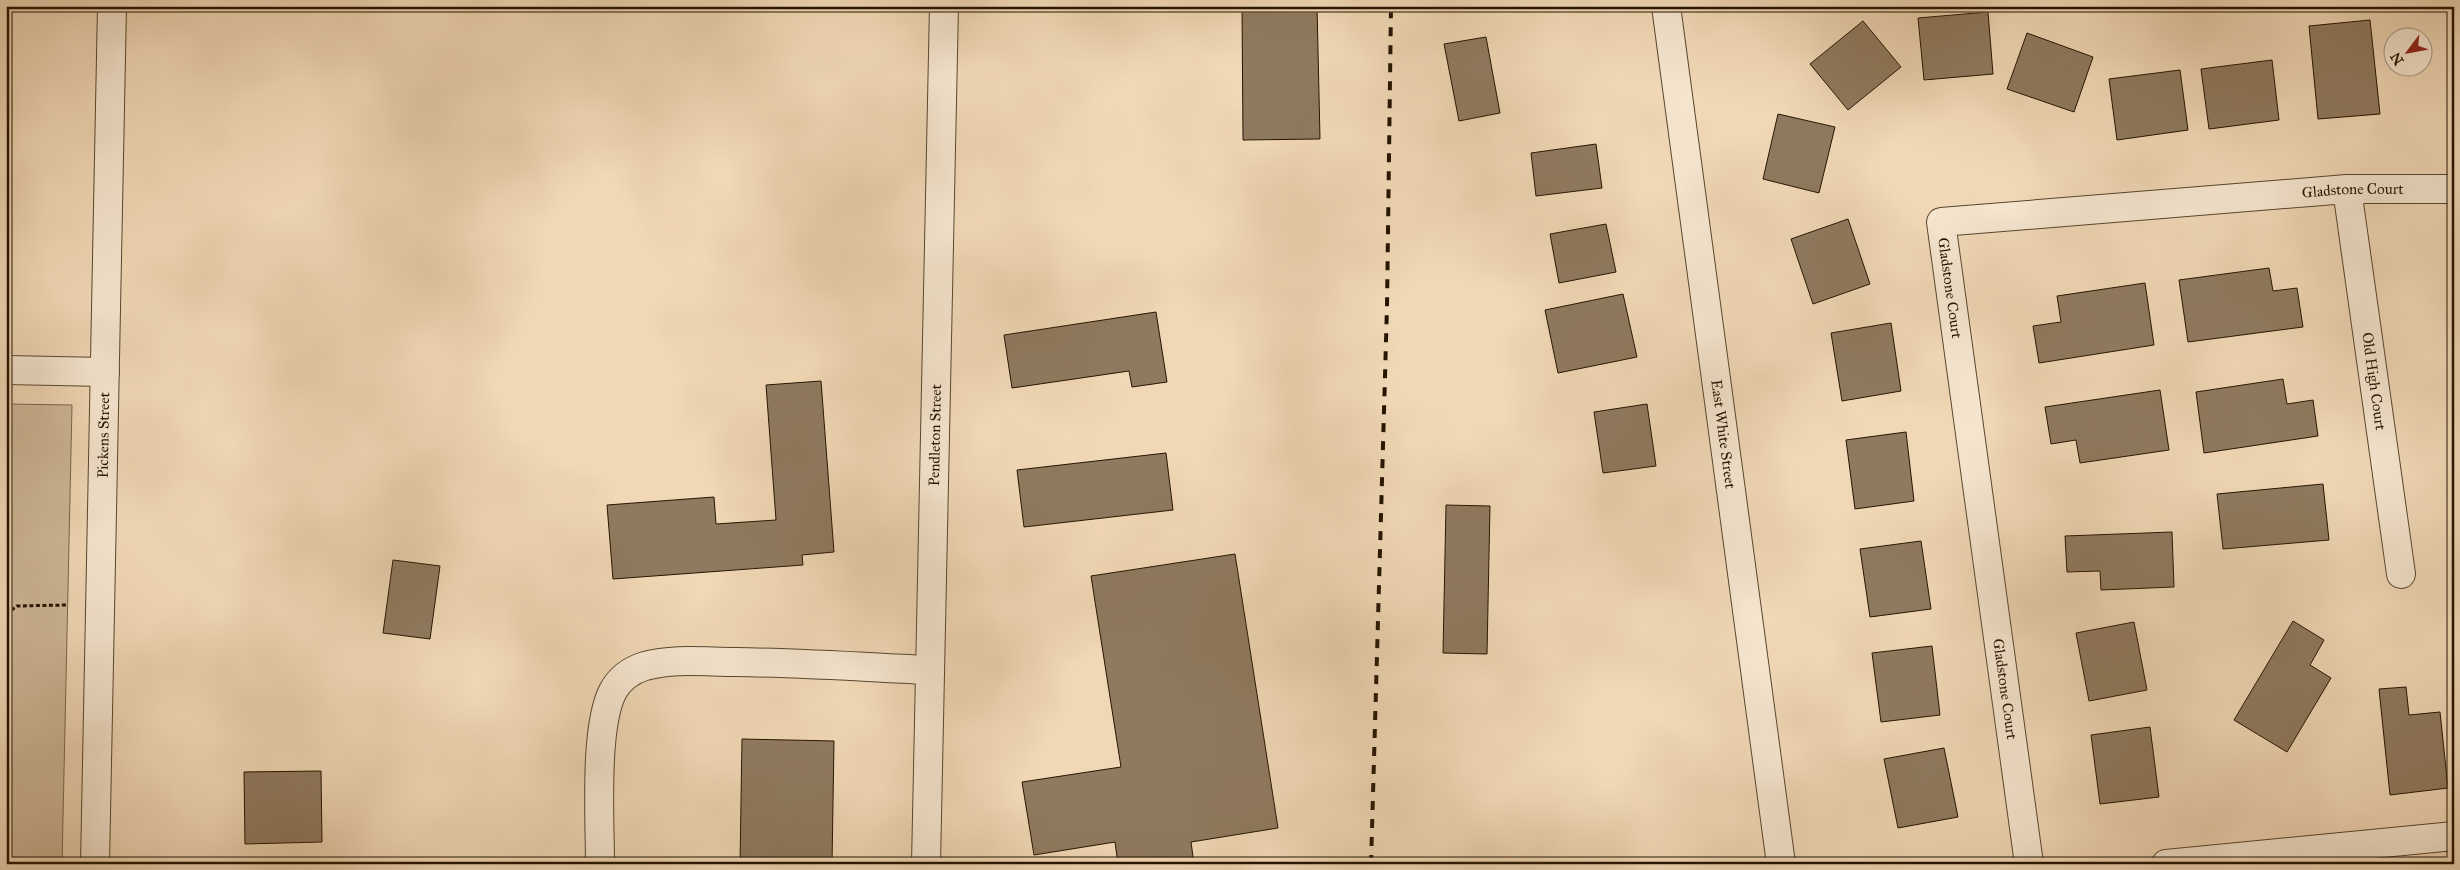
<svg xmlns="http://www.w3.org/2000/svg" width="2460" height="870" font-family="'IM FELL Great Primer',serif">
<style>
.green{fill:#cdb696;stroke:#79664c}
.building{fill:#8f7a5f;stroke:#251501}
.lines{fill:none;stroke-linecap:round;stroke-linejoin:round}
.minor-casing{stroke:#58462e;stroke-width:30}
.path{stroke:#251501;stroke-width:3;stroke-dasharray:4 2.5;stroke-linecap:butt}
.minor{stroke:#f5e5cf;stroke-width:28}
.rail{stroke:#251501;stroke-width:4;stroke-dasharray:9 9;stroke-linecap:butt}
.labels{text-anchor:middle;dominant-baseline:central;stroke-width:5;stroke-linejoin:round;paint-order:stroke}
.street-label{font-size:15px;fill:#251501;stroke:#f5e5cf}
</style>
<rect width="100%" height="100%" fill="#f0d7b5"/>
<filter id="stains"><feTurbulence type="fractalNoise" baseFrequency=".004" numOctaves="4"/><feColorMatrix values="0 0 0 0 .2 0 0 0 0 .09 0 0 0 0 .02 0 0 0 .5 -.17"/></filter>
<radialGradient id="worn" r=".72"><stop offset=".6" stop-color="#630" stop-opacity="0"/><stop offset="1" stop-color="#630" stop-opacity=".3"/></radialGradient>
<path class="green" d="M6,404L72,405L62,864H6Z"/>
<g class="building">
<path d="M1242,6H1317L1320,139L1243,140Z"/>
<path d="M1988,12L1993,74L1924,80L1918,18Z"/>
<path d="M2370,20L2380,114L2318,119L2309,26Z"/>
<path d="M1863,21L1901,67L1848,110L1810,64Z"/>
<path d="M2027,33L2093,57L2074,112L2007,89Z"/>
<path d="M1486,37L1500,113L1459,121L1444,44Z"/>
<path d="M2272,60L2279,120L2209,129L2201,69Z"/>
<path d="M2180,70L2188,130L2117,140L2109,79Z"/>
<path d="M1778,114L1835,127L1819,193L1763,179Z"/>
<path d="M1596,144L1602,188L1536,196L1531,153Z"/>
<path d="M1848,219L1870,284L1813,304L1791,239Z"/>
<path d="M1606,224L1616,272L1559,283L1550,234Z"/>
<path d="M2269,268L2273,291L2297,288L2303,327L2188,342L2179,280Z"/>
<path d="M2145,283L2154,345L2039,363L2033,326L2061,322L2057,296Z"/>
<path d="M1623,294L1637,357L1558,373L1545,310Z"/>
<path d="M1156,312L1167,382L1132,387L1129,371L1012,388L1004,335Z"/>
<path d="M1891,323L1901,391L1842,401L1831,333Z"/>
<path d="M2283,379L2287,404L2313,400L2318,436L2204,453L2196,392Z"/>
<path d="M821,381L834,552L802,555L803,565L613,579L607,505L714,497L716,524L776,520L766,385Z"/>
<path d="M2160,390L2169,450L2080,463L2076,440L2051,444L2045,407Z"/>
<path d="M1647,404L1656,466L1603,473L1594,412Z"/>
<path d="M1906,432L1914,501L1855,509L1846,440Z"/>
<path d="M1166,453L1173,510L1024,527L1017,470Z"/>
<path d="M2323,484L2329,540L2223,549L2217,494Z"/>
<path d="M1446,505L1490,506L1487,654L1443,653Z"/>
<path d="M2172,532L2174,587L2101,590L2100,571L2067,572L2065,536Z"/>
<path d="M1921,541L1931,609L1870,617L1860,549Z"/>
<path d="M1235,554L1278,828L1191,842L1194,864H1118L1115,842L1034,855L1022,782L1121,767L1091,576Z"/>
<path d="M393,560L440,566L430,639L383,633Z"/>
<path d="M2293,621L2324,640L2310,665L2331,678L2287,752L2234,720Z"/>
<path d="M2134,622L2147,690L2089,701L2076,633Z"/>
<path d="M1932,646L1940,715L1881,722L1872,653Z"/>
<path d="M2406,687L2409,715L2440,712L2448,788L2390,795L2379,689Z"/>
<path d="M2150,727L2159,797L2100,804L2091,735Z"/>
<path d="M742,739L834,741L832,864H740Z"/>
<path d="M1944,748L1958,817L1898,828L1884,759Z"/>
<path d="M321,771L322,842L245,844L244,772Z"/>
</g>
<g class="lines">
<g class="minor-casing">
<g id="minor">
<path id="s1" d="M1666,6L1781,864"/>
<path id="s2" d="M2347,189L2401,574"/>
<path d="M6,370L105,372"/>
<path id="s3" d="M95,864L112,6"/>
<path d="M600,864C600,820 594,727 613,691C620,678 632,670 645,666C674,658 706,662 736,662C800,663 865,667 929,670"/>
<path id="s4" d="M926,864L944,6"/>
<path id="s5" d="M2029,864L1941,222L2347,189H2454"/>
<path d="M2166,864L2454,836"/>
</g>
</g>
<path class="path" d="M6,614L17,606L66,605"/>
<use href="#minor" class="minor"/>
<path class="rail" d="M1371,864L1387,306L1391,6"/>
</g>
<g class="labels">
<g class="street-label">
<text stroke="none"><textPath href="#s5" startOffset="1061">Gladstone Court</textPath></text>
<text transform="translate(1950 288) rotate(82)">Gladstone Court</text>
<text stroke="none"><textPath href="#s2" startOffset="194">Old High Court</textPath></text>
<text stroke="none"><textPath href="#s3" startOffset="429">Pickens Street</textPath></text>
<text stroke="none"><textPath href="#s4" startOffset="429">Pendleton Street</textPath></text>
<text stroke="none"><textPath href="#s1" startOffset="432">East White Street</textPath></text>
<text transform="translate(2005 689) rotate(82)">Gladstone Court</text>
</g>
</g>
<rect width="2460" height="870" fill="none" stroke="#f0d7b5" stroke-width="25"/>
<rect x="8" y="8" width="2445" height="855" fill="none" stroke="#251501" stroke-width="2.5"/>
<rect x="12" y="12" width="2435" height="845" fill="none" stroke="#251501"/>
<g transform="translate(2408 52) rotate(238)"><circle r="24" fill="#f5e5cf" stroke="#a2927d"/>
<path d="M0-4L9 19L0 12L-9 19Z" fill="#8f2418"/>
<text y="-8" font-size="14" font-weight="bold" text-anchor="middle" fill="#251501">N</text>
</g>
<rect width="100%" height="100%" filter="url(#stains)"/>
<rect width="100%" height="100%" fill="url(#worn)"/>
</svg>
